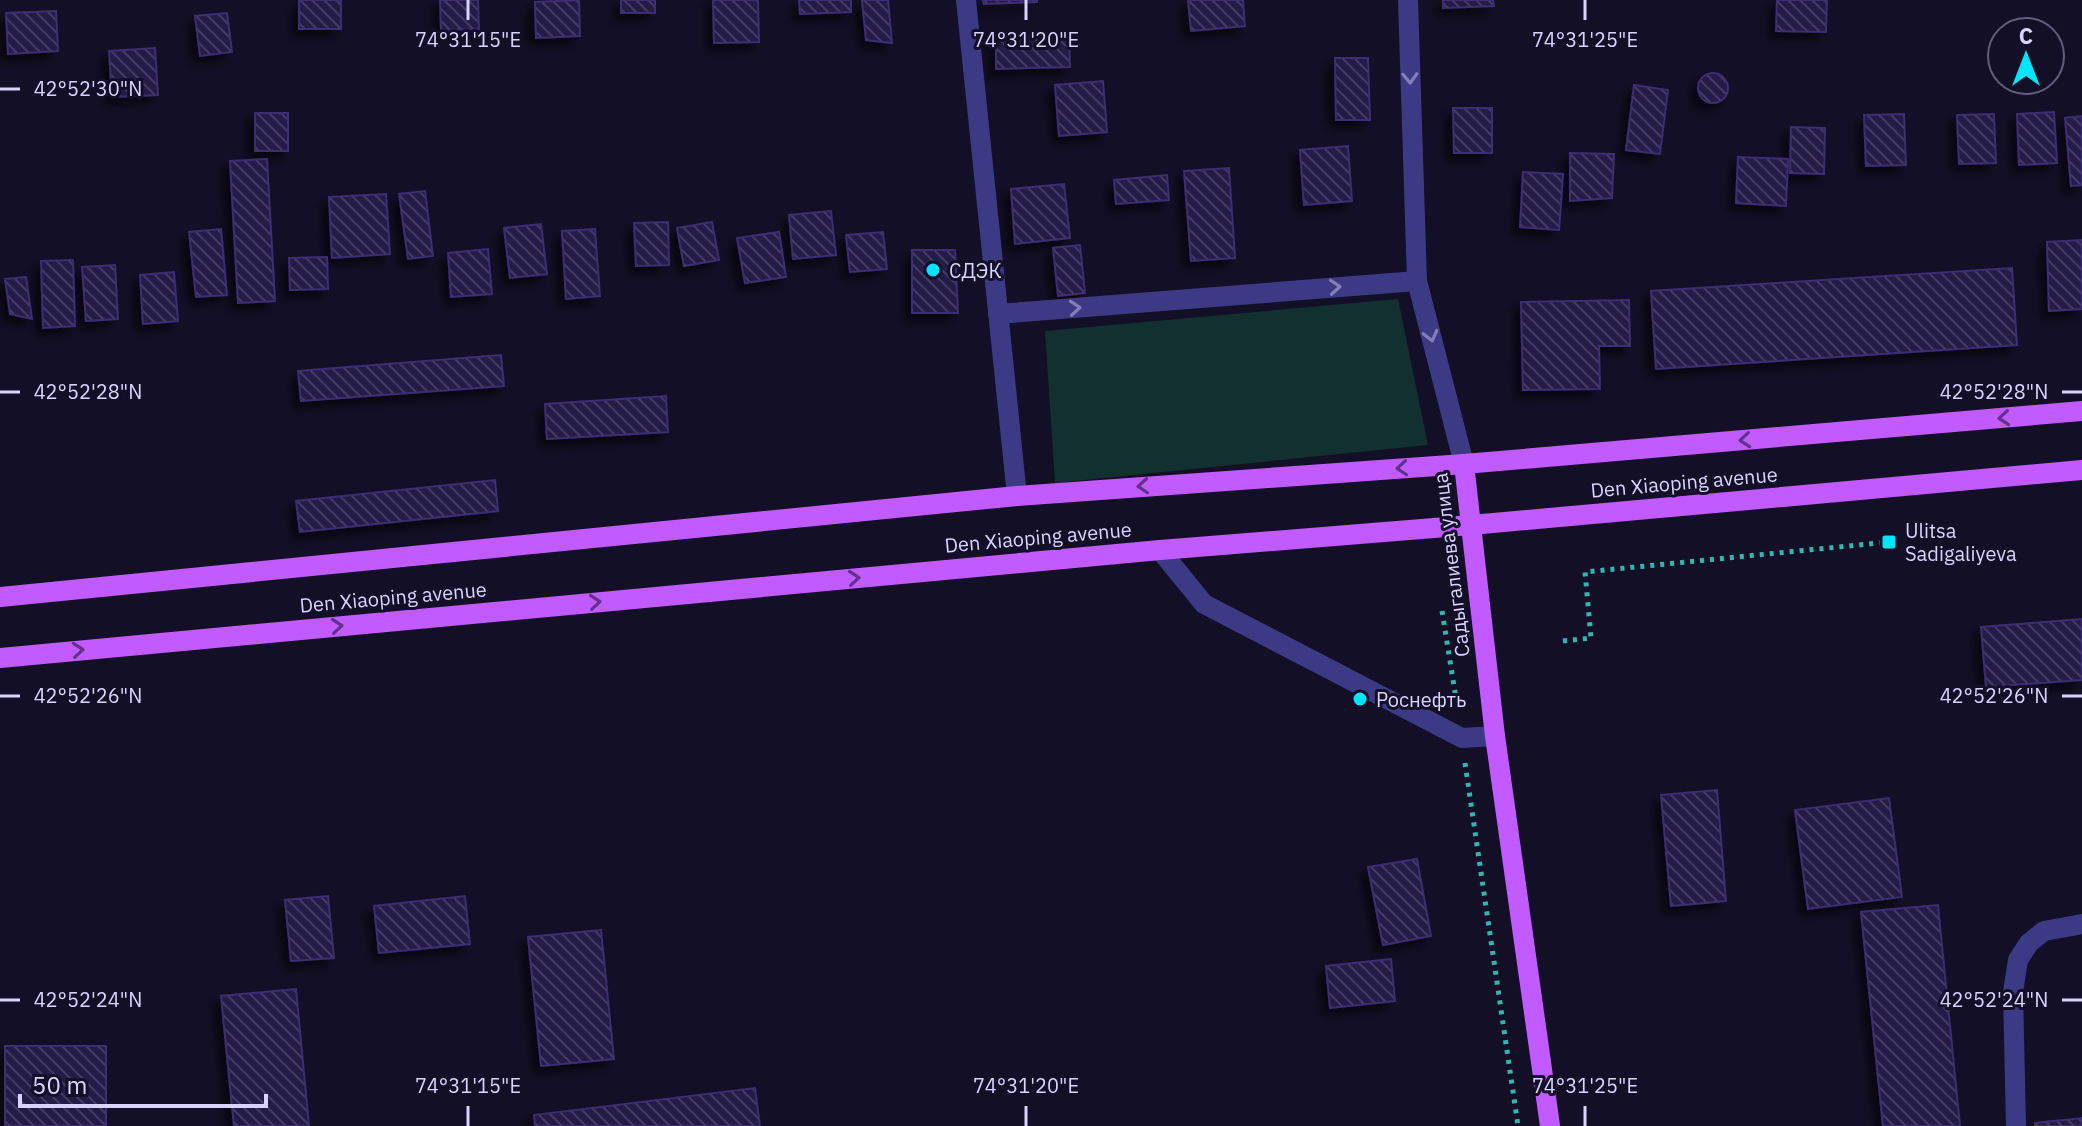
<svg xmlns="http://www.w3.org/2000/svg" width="2082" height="1126" font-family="'IBM Plex Sans',sans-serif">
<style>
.green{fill:#12302f}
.building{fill:url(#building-back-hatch);stroke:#3b2d73;stroke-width:2;filter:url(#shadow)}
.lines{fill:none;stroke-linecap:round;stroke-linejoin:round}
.path{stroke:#2fb8b0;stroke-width:5;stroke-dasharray:4 6;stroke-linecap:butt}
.minor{stroke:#3d3a85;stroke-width:20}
.major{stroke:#c25bff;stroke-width:20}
.oneway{stroke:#837fbc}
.oneway2{stroke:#623188}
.ticks{fill:none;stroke:#d9d4ff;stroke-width:3}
.poi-dot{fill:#00e5ff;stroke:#130f26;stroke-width:3}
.labels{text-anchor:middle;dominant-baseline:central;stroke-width:6;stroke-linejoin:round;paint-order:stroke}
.poi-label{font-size:20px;fill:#d9d4ff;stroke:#130f26;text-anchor:start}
.street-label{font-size:20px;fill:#d9d4ff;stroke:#130f26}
.ticks-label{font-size:20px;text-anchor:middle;fill:#d9d4ff;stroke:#130f26;stroke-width:6;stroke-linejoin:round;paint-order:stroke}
</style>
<defs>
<pattern id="building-back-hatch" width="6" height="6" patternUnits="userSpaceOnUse" patternTransform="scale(2)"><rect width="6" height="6" fill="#241b47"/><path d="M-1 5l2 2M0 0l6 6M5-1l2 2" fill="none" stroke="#433b63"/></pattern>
<filter id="shadow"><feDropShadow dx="-7" dy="7" stdDeviation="4" flood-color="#0009"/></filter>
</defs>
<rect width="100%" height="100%" fill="#130f26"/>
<path class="green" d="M1398,299L1428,445L1055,483L1045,331Z"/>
<g class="building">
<rect x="299" y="0" width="42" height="29"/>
<path d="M440,0H478L479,29L441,30Z"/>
<path d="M579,0L580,36L536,38L535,2Z"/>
<rect x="621" y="0" width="34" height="13"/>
<path d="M713,0H758L759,42L714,43Z"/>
<path d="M799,0H851V12L800,14Z"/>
<path d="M862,0H888L892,43L866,40Z"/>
<path d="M983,0H1037V2L984,4Z"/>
<path d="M1188,0H1243L1245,26L1191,31Z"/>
<path d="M1443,0H1493L1494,6L1443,8Z"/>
<path d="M1777,0H1827L1826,32L1776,31Z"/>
<path d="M56,11L58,51L8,54L6,13Z"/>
<path d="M227,13L232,52L200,56L195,16Z"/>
<path d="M1069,35L1070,67L996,69V37Z"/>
<path d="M155,48L158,95L112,97L109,51Z"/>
<path d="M1335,58H1368L1370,120H1336Z"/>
<circle cx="1713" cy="88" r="15"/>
<path d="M1103,81L1107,132L1059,136L1055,85Z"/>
<path d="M1634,85L1668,90L1660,154L1626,150Z"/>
<path d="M1453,108H1492V153H1454Z"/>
<path d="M2054,112L2057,163L2019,165L2017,114Z"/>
<rect x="255" y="113" width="33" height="38"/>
<path d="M1904,114L1906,165L1866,166L1864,115Z"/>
<path d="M1994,114L1996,163L1959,164L1957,115Z"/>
<path d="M2082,116V185L2071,186L2065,118Z"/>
<path d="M1791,127L1825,128L1824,174L1790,173Z"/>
<path d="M1348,146L1352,201L1304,205L1300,150Z"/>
<path d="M1570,153L1614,154L1612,198L1570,201Z"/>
<path d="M1738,157L1788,159L1786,206L1736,203Z"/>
<path d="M267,159L275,301L238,303L230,161Z"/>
<path d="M1229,168L1235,258L1191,261L1184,171Z"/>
<path d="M1523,172L1563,174L1559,230L1520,227Z"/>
<path d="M1167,175L1169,200L1116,204L1114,180Z"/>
<path d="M1064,184L1070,238L1015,244L1011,189Z"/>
<path d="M425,191L433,256L408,259L399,194Z"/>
<path d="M386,194L390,254L332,258L329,197Z"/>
<path d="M831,211L836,255L793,259L789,215Z"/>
<path d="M668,222L669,265L636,266L634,223Z"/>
<path d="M712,222L719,260L684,266L677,228Z"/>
<path d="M541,224L547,274L510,278L504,228Z"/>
<path d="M221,229L227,295L196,297L189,232Z"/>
<path d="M595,229L600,296L566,299L562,231Z"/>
<path d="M779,232L786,277L745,283L737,238Z"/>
<path d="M883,232L887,269L850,272L846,235Z"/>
<path d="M2082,240V309L2049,311L2047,242Z"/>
<path d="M1080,245L1085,293L1058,296L1053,248Z"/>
<path d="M488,249L492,294L451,297L448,253Z"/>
<path d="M912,250H955L958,313H912Z"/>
<path d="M327,257L328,289L290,290L289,258Z"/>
<path d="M73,260L75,326L43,328L41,261Z"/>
<path d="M115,265L118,319L86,321L82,267Z"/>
<path d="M2012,268L2017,345L1656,369L1651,291Z"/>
<path d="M174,272L178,321L143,324L140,275Z"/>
<path d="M26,277L32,319L10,314L5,279Z"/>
<path d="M1629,300L1630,346H1599L1600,389L1523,390L1521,302Z"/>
<path d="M501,355L504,386L301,401L298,371Z"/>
<path d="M666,396L668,432L547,439L545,404Z"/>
<path d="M495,480L498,511L300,532L296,501Z"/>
<path d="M2082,619V680L1986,687L1981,627Z"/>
<path d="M1717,790L1726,901L1671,906L1661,795Z"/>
<path d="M1889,798L1902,897L1808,909L1795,810Z"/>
<path d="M1417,859L1431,936L1383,945L1368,867Z"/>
<path d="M328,896L334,958L291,961L285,900Z"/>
<path d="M465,896L470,944L379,953L374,906Z"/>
<path d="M1938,905L1960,1126H1883L1861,912Z"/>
<path d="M601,930L614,1059L541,1066L528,937Z"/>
<path d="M1391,959L1395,1001L1330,1008L1326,966Z"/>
<path d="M296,989L309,1126H234L221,996Z"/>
<rect x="5" y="1046" width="101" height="80"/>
<path d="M755,1088L760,1126H535L534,1115Z"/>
<path d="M2082,1118V1126H2035V1123Z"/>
</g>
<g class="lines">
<g class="path">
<path d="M1442,611L1457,705"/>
<path d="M1563,641L1591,638L1585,572L1889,542"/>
<path d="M1465,763L1518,1126"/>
</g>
<g class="minor">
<path d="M966,0L1017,496"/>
<path d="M1408,0L1417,281L1464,464"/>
<path d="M998,314L1417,281"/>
<path d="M1160,550L1204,604L1462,738L1495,736"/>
<path d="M2016,1126L2013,992L2018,960L2029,943L2044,931L2082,924"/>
</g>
<g class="major">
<path d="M1464,464L1495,736L1550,1126"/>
<path d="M0,597L1017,496L1464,464L2082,411"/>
<path d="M0,658L1160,550L1471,525L2082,470"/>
</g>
</g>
<defs><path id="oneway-chevron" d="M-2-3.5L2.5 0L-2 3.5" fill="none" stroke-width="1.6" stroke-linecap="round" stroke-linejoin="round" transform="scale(2)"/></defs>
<g class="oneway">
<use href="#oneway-chevron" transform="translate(1410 78) rotate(88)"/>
<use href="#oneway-chevron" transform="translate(1335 287) rotate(-4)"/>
<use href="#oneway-chevron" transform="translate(1075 308) rotate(-4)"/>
<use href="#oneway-chevron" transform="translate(1431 336) rotate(76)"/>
</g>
<g class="oneway2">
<use href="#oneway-chevron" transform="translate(2004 418) rotate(175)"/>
<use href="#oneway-chevron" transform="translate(1745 440) rotate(175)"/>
<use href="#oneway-chevron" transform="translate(1402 468) rotate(176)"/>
<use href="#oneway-chevron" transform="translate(1143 486) rotate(176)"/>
<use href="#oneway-chevron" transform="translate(854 578) rotate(-5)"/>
<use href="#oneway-chevron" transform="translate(595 602) rotate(-5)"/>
<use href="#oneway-chevron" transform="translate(337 626) rotate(-5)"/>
<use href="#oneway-chevron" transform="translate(78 650) rotate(-5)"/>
</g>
<path class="ticks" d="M468,0V20M1026,0V20M1585,0V20M0,89H20M0,392H20M2062,392H2082M0,696H20M2062,696H2082M0,1000H20M2062,1000H2082M468,1106V1126M1026,1106V1126M1585,1106V1126"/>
<g class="poi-dot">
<circle cx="933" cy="270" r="8"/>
<rect x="1881" y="534" width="16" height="16" rx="4"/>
<circle cx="1360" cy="699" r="8"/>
</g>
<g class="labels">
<g class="poi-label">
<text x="949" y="270">СДЭК</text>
<text x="1905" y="530">Ulitsa<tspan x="1905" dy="23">Sadigaliyeva</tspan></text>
<text x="1376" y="699">Роснефть</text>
</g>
<g class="street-label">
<text transform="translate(1684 482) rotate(-5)">Den Xiaoping avenue</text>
<text transform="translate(1038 537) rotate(-5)">Den Xiaoping avenue</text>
<text transform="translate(1451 565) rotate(-97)">Садыгалиева улица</text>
<text transform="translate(393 597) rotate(-5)">Den Xiaoping avenue</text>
</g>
</g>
<g class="ticks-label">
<text x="468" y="47">74°31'15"E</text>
<text x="1026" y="47">74°31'20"E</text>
<text x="1585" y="47">74°31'25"E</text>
<text x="88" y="96">42°52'30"N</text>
<text x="88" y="399">42°52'28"N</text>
<text x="1994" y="399">42°52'28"N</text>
<text x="88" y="703">42°52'26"N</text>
<text x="1994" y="703">42°52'26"N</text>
<text x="88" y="1007">42°52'24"N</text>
<text x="1994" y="1007">42°52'24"N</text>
<text x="468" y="1093">74°31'15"E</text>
<text x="1026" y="1093">74°31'20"E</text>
<text x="1585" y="1093">74°31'25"E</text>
</g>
<g transform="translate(2026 56)"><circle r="38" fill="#130f26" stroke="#625e7d" stroke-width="2"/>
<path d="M0-6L14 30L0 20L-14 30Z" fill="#00e5ff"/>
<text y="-12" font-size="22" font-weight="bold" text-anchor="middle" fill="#d9d4ff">С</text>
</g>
<path d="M20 1094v12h246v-12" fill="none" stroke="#d9d4ff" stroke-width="4"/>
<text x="32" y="1094" font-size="24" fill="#d9d4ff" stroke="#130f26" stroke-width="6" paint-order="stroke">50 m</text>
</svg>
